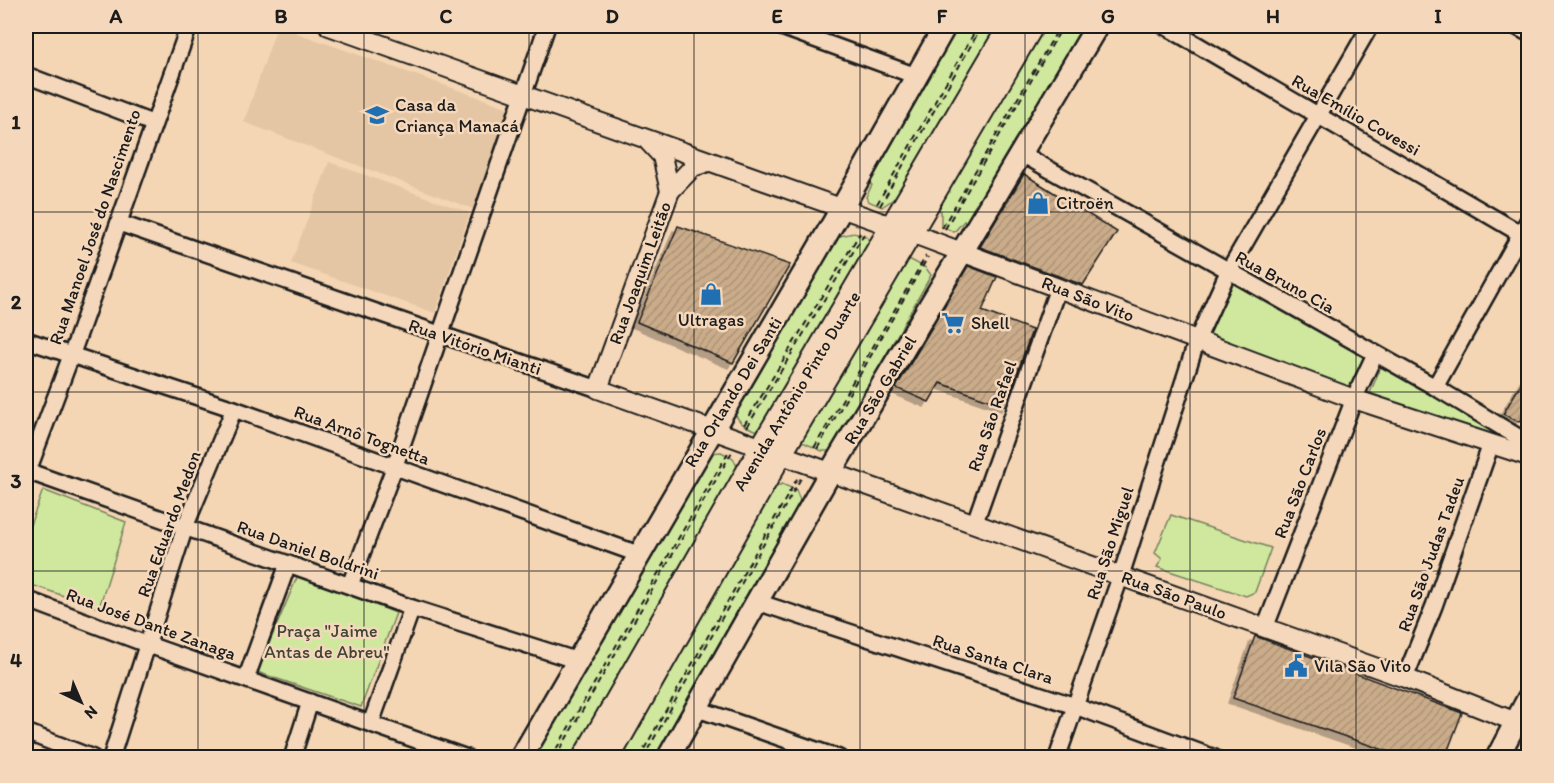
<svg xmlns="http://www.w3.org/2000/svg" width="1554" height="783" font-family="Itim,sans-serif">
<style>
.built{fill:#e4c6a4}
.green{fill:#d0e89e;stroke:#76825d;stroke-width:1.5}
.building{fill:url(#building-hatch);stroke:#1c1c1c;stroke-width:1.5;filter:url(#shadow)}
.lines{fill:none;stroke-linecap:round;stroke-linejoin:round}
.minor-casing{stroke:#1c1c1c;stroke-width:20}
.tertiary-casing{stroke:#1c1c1c;stroke-width:22}
.secondary-casing{stroke:#1c1c1c;stroke-width:26}
.primary-casing{stroke:#1c1c1c;stroke-width:28}
.path{stroke:#1c1c1c;stroke-width:2;stroke-dasharray:6 4.5;stroke-linecap:butt}
.minor{stroke:#f5d8bb;stroke-width:15}
.tertiary{stroke:#f5d8bb;stroke-width:18}
.secondary{stroke:#f5d8bb;stroke-width:21}
.primary{stroke:#f5d8bb;stroke-width:24}
.grid{fill:none;stroke:#1c1c1c;stroke-width:1.5;stroke-opacity:0.55}
.labels{text-anchor:middle;dominant-baseline:central;stroke-width:5;stroke-linejoin:round;paint-order:stroke}
.poi-label{font-size:18px;fill:#1c1c1c;stroke:#f5d8bb;text-anchor:start}
.street-label{font-size:18px;fill:#1c1c1c;stroke:#f5d8bb}
.park-label{font-size:18px;fill:#404536;stroke:#f5d8bb}
.neatline{fill:none;stroke:#1c1c1c;stroke-width:2}
.grid-label{font-size:20px;text-anchor:middle;font-weight:bold;fill:#1c1c1c}
</style>
<defs>
<pattern id="building-hatch" width="6" height="6" patternUnits="userSpaceOnUse" patternTransform="scale(1.5)"><rect width="6" height="6" fill="#caac8a"/><path d="M-1 1l2-2M0 6l6-6M5 7l2-2" fill="none" stroke="#ad9376"/></pattern>
<filter id="shadow"><feDropShadow dx="-5" dy="5" stdDeviation="0" flood-color="#0004"/></filter>
</defs>
<rect width="100%" height="100%" fill="#f5d6b4"/>
<filter id="ink" filterUnits="userSpaceOnUse"><feTurbulence type="fractalNoise" baseFrequency=".0167" numOctaves="2"/><feDisplacementMap in="SourceGraphic" scale="12" xChannelSelector="R" yChannelSelector="G"/><feConvolveMatrix kernelMatrix="1 2 1 2 8 2 1 2 1" color-interpolation-filters="sRGB"/></filter>
<g filter="url(#ink)">
<g class="built">
<path d="M277,26L509,108L473,209L244,122Z"/>
<path d="M329,162L470,213L435,313L291,263Z"/>
</g>
<g class="green">
<path d="M957,26H1002L899,195L882,207L868,201L866,197L872,185L868,182Z"/>
<path d="M1041,26H1083L968,223L964,221L954,232L941,226V211L937,209Z"/>
<path d="M854,233L867,237L871,246L762,432C748,428 739,425 734,411L835,237Z"/>
<path d="M907,258L926,268L931,275L832,451H822L798,440Z"/>
<path d="M1233,281L1365,354L1349,390L1206,335Z"/>
<path d="M1382,364L1528,447L1494,442L1370,393Z"/>
<path d="M721,452L733,458L739,471L575,757L532,758L709,453Z"/>
<path d="M782,484L796,490L801,503L656,757L614,758L765,493Z"/>
<path d="M43,490L126,522L99,608L26,583V536Z"/>
<path d="M1171,515L1271,548L1255,592L1246,596L1157,567L1162,559L1155,553Z"/>
<path d="M298,575L396,613L361,707L257,672Z"/>
</g>
<g class="building">
<path d="M1024,174L1117,232L1083,285L980,247Z"/>
<path d="M678,226L790,265L733,363L637,322Z"/>
<path d="M968,266L997,277L982,311L1032,330L1006,406L940,383L929,402L896,388Z"/>
<path d="M1528,372V406L1519,422L1503,414Z"/>
<path d="M1255,636L1462,713L1445,758H1407L1233,698Z"/>
</g>
<g class="lines">
<g class="minor-casing">
<g id="minor">
<path d="M779,26L916,76"/>
<path d="M1165,26L1528,238"/>
<path d="M1515,26L1528,33"/>
<path d="M26,75L152,123"/>
<path d="M1022,154L1435,387L1528,443"/>
<path d="M119,223L598,389"/>
<path d="M26,340L234,409L638,554"/>
<path d="M1435,387L1528,221"/>
<path d="M27,471L412,608L578,661"/>
<path d="M26,476L71,356L189,26"/>
<path d="M975,522L1058,288"/>
<path d="M350,585L394,468L547,26"/>
<path d="M26,599L146,644L467,758"/>
<path d="M757,602L1075,706L1215,758"/>
<path d="M1265,628L1354,399L1375,354"/>
<path d="M1405,678L1434,606L1491,444"/>
<path d="M246,679L288,564"/>
<path d="M695,708L839,758"/>
<path d="M371,723L412,608"/>
<path d="M26,732L93,758"/>
<path d="M111,758L185,527L234,409"/>
<path d="M292,758L310,702"/>
<path d="M1057,758L1121,575L1197,340L1228,272L1370,26"/>
</g>
</g>
<g class="tertiary-casing">
<g id="tertiary">
<path d="M329,26L911,233L1354,399L1528,456"/>
<path d="M648,141L662,156L670,191L598,389L1405,678L1516,722"/>
<path d="M670,191L693,167L708,162"/>
</g>
</g>
<g class="secondary-casing">
<g id="secondary">
<path d="M521,758L842,208L945,26"/>
<path d="M668,758L831,471L1097,26"/>
<path d="M1497,758L1528,699"/>
</g>
</g>
<g class="primary-casing">
<g id="primary">
<path d="M585,758L763,447L1011,26"/>
<path d="M607,758L780,453L1031,26"/>
</g>
</g>
<g class="path">
<path d="M877,204L978,26"/>
<path d="M880,206L982,26"/>
<path d="M942,228L1060,26"/>
<path d="M945,229L1063,26"/>
<path d="M744,425L860,233"/>
<path d="M747,427L864,234"/>
<path d="M814,448L926,256"/>
<path d="M817,449L928,257"/>
<path d="M551,758L729,451"/>
<path d="M555,758L732,452"/>
<path d="M639,758L798,477"/>
<path d="M643,758L801,478"/>
</g>
<use href="#minor" class="minor"/>
<use href="#tertiary" class="tertiary"/>
<use href="#secondary" class="secondary"/>
<use href="#primary" class="primary"/>
</g>
</g>
<path class="grid" d="M198,26V758M364,26V758M529,26V758M694,26V758M860,26V758M1025,26V758M1190,26V758M1356,26V758M26,212H1528M26,392H1528M26,571H1528"/>
<defs>
<g id="school-bare" transform="scale(1.8)"><path d="M0-5L7-2L0 1L-7-2ZM-4 1L0 2.5L4 1V4Q0 6-4 4Z" fill="#1f6fb2" stroke="#f5d8bb" stroke-width="2.5" paint-order="stroke"/></g>
<g id="shop-bare" transform="scale(1.8)"><path d="M-5-2.5h2.3a2.7 3.5 0 0 1 5.4 0H5L5.5 6h-11ZM-1.5-2.5h3a1.5 2.3 0 0 0-3 0Z" fill="#1f6fb2" stroke="#f5d8bb" stroke-width="2.5" paint-order="stroke"/></g>
<g id="supermarket-bare" transform="scale(1.8)"><path d="M-6-5.5h2.5l.6 2H6L4.5 2H-2.5L-4.4-4H-6ZM-1.5 3.2a1.3 1.3 0 1 0 .1 0ZM3 3.2a1.3 1.3 0 1 0 .1 0Z" fill="#1f6fb2" stroke="#f5d8bb" stroke-width="2.5" paint-order="stroke"/></g>
<g id="civic-bare" transform="scale(1.8)"><path d="M-.6-6.5H3V-4.5H.6V-3L4-1V1h2V6H-6V1h2V-1L-.6-3ZM-1.2 2.5V6h2.4V2.5Z" fill="#1f6fb2" stroke="#f5d8bb" stroke-width="2.5" paint-order="stroke"/></g>
</defs>
<g fill-rule="evenodd">
<use href="#school-bare" x="377" y="115"/>
<use href="#shop-bare" x="1038" y="203"/>
<use href="#shop-bare" x="711" y="294"/>
<use href="#supermarket-bare" x="953" y="323"/>
<use href="#civic-bare" x="1296" y="666"/>
</g>
<g class="labels">
<g class="poi-label">
<text x="395" y="105">Casa da<tspan x="395" dy="21">Criança Manacá</tspan></text>
<text x="1056" y="203">Citroën</text>
<text x="711" y="320" text-anchor="middle">Ultragas</text>
<text x="971" y="323">Shell</text>
<text x="1314" y="666">Vila São Vito</text>
</g>
<g class="street-label">
<text transform="translate(1356 115) rotate(30)">Rua Emílio Covessi</text>
<text transform="translate(95 227) rotate(-71)">Rua Manoel José do Nascimento</text>
<text transform="translate(640 273) rotate(-70)">Rua Joaquim Leitão</text>
<text transform="translate(1285 282) rotate(29)">Rua Bruno Cia</text>
<text transform="translate(1088 299) rotate(21)">Rua São Vito</text>
<text transform="translate(475 347) rotate(19)">Rua Vitório Mianti</text>
<text transform="translate(880 390) rotate(-59)">Rua São Gabriel</text>
<text transform="translate(797 391) rotate(-59)">Avenida Antônio Pinto Duarte</text>
<text transform="translate(733 392) rotate(-59)">Rua Orlando Dei Santi</text>
<text transform="translate(992 416) rotate(-71)">Rua São Rafael</text>
<text transform="translate(362 435) rotate(20)">Rua Arnô Tognetta</text>
<text transform="translate(1300 483) rotate(-69)">Rua São Carlos</text>
<text transform="translate(169 524) rotate(-70)">Rua Eduardo Medon</text>
<text transform="translate(1110 543) rotate(-72)">Rua São Miguel</text>
<text transform="translate(308 550) rotate(19)">Rua Daniel Boldrini</text>
<text transform="translate(1431 554) rotate(-70)">Rua São Judas Tadeu</text>
<text transform="translate(1174 595) rotate(20)">Rua São Paulo</text>
<text transform="translate(151 624) rotate(20)">Rua José Dante Zanaga</text>
<text transform="translate(993 659) rotate(18)">Rua Santa Clara</text>
</g>
<g class="park-label">
<text x="327" y="631">Praça "Jaime<tspan x="327" dy="21">Antas de Abreu"</tspan></text>
</g>
</g>
<rect width="1554" height="783" fill="none" stroke="#f5d8bb" stroke-width="66"/>
<g transform="translate(81 702) rotate(136)" stroke="#f5d8bb" stroke-width="4.5" paint-order="stroke">
<path d="M0-4.5L10 22L0 15L-10 22Z" fill="#1c1c1c"/>
<text y="-9" font-size="16" font-weight="bold" text-anchor="middle" fill="#1c1c1c">N</text>
</g>
<rect x="33" y="33" width="1488" height="717" class="neatline"/>
<g class="grid-label">
<text x="116" y="23">A</text>
<text x="281" y="23">B</text>
<text x="446" y="23">C</text>
<text x="612" y="23">D</text>
<text x="777" y="23">E</text>
<text x="942" y="23">F</text>
<text x="1108" y="23">G</text>
<text x="1273" y="23">H</text>
<text x="1438" y="23">I</text>
<text x="16" y="129">1</text>
<text x="16" y="309">2</text>
<text x="16" y="488">3</text>
<text x="16" y="667">4</text>
</g>
</svg>
